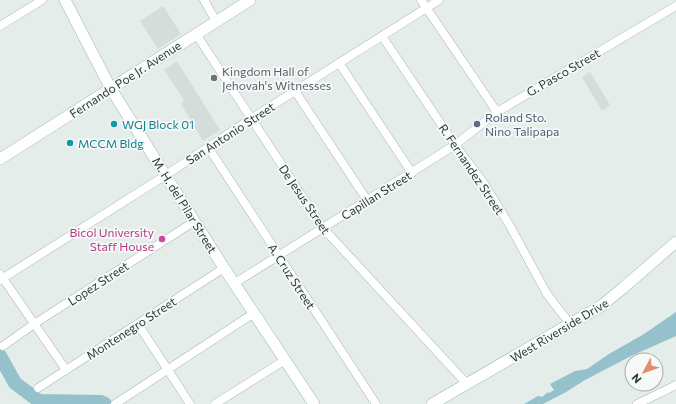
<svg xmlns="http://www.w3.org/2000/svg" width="676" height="404" font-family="Commissioner,sans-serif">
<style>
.built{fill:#d4ddd9}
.water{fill:#94c1cb}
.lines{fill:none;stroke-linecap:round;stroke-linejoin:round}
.river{stroke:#94c1cb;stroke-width:14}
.street-casing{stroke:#a8b5b1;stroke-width:9}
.secondary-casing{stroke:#a2b4ae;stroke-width:12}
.street{stroke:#fff;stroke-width:8}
.secondary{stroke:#fff;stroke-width:11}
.worship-dot{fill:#6b7280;stroke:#f6f9f8;stroke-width:1.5}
.culture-dot{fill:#0f9aa8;stroke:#f6f9f8;stroke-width:1.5}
.service-dot{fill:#5c6f8a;stroke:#f6f9f8;stroke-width:1.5}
.hotel-dot{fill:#d1479c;stroke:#f6f9f8;stroke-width:1.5}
.labels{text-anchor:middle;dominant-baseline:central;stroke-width:3.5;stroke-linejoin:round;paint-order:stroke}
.worship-label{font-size:12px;fill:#5b616d;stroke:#f6f9f8;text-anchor:start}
.street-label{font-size:12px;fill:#263d37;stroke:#f6f9f8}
.service-label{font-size:12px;fill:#4e5e75;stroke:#f6f9f8;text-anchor:start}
.culture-label{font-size:12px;fill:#0d838f;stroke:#f6f9f8;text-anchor:start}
.hotel-label{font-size:12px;fill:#b23c85;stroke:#f6f9f8;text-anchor:end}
</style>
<rect width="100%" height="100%" fill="#e5edea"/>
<g class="built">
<path d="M163,6L181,34L158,49L140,21Z"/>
<path d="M177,61L220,130L203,141L181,104L184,100L164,70Z"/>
<path d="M590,72L610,105L602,111L582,77Z"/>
</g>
<path class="water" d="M676,312V336L631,356L585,380L566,392L543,404H524L538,396L542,397L548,392L549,393L554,390L550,384L575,371L587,369L609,354L644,334Z"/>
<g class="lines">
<path class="river" d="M0,356L15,383L39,401L101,402L105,404"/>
<g class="street-casing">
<g id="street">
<path d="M204,0L216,21"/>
<path d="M421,0L497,112"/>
<path d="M0,26L42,0"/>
<path d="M196,34L323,228L467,384"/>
<path d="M382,36L455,145L485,185L510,226L547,294L570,324"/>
<path d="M339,63L412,173"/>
<path d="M295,91L367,200"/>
<path d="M208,147L376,404"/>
<path d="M0,274L66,370"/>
<path d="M0,280L166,175L252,118L439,0"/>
<path d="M235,283L455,145L497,112L676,6"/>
<path d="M138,324L190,404"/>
<path d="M3,346L34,324L195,221"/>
<path d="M38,388L224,268"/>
<path d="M115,404L254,313"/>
<path d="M215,404L285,360"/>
<path d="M637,404L676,385"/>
</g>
</g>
<g class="secondary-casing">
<g id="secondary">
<path d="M65,0L111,89L224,268L314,404"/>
<path d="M0,159L250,0"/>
<path d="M432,404L601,306L623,288L676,242"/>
</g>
</g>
<use href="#street" class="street"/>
<use href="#secondary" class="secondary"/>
</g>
<circle class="worship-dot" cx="214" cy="78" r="4"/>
<g class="culture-dot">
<circle cx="114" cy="124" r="4"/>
<circle cx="70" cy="143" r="4"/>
</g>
<circle class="service-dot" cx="477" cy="124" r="4"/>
<circle class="hotel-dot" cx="162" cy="239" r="4"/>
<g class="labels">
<g class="worship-label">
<text x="222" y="71">Kingdom Hall of<tspan x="222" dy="14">Jehovah's Witnesses</tspan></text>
</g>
<g class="street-label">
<text transform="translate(563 72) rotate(-30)">G. Pasco Street</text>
<text transform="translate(125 79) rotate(-33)">Fernando Poe Jr. Avenue</text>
<text transform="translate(230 133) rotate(-33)">San Antonio Street</text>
<text transform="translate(472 169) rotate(56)">R. Fernandez Street</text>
<text transform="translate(376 195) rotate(-32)">Capillan Street</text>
<text transform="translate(305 199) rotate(56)">De Jesus Street</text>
<text transform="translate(185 205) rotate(58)">M. H. del Pilar Street</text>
<text transform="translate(292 276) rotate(57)">A. Cruz Street</text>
<text transform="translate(98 283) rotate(-33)">Lopez Street</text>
<text transform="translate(131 328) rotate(-33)">Montenegro Street</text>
<text transform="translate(559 330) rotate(-31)">West Riverside Drive</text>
</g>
<g class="service-label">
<text x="485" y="117">Roland Sto.<tspan x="485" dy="14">Nino Talipapa</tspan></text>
</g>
<g class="culture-label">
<text x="122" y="124">WGJ Block 01</text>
<text x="78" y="143">MCCM Bldg</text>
</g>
<g class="hotel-label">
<text x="154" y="232">Bicol University<tspan x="154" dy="14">Staff House</tspan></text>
</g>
</g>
<g transform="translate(644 372) rotate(229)"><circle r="19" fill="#f6f9f8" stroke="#a3aeab"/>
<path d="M0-3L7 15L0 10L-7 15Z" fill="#e28e6e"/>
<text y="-6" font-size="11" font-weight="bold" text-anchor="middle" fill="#263d37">N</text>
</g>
</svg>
